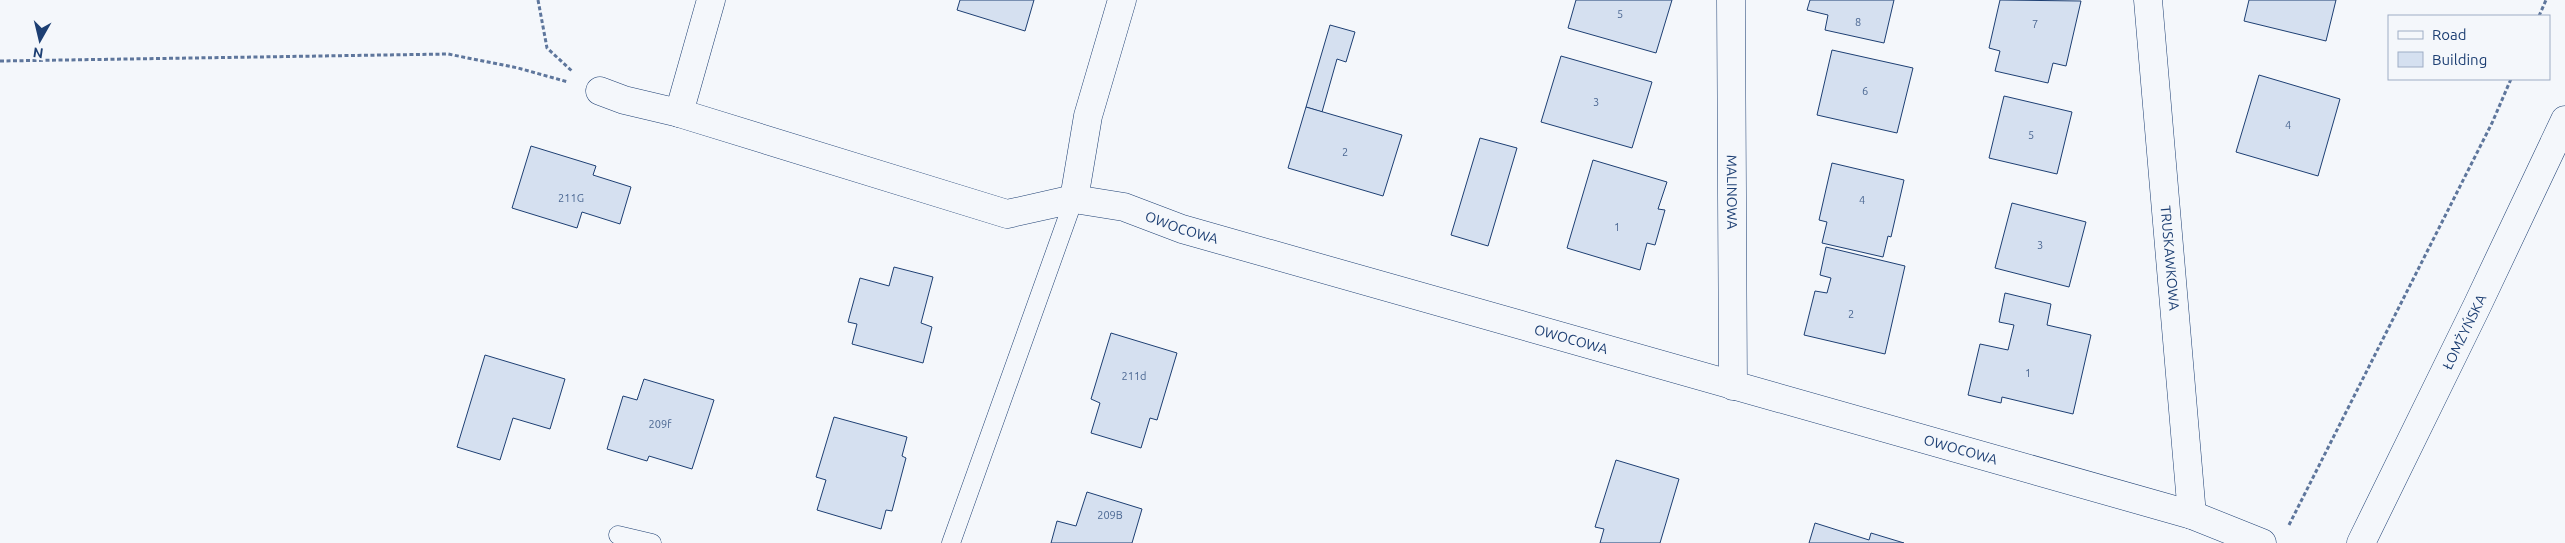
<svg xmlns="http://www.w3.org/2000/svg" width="2565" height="543" font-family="Ubuntu,sans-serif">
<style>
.building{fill:#d5e0f0;stroke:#1d3f73}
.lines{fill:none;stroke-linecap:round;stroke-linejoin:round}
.lane-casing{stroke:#1d3f73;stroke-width:19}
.street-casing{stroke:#1d3f73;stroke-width:29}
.path{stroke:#5e769c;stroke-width:3;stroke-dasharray:4 2.5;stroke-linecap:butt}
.lane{stroke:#f4f7fb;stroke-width:18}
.street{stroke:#f4f7fb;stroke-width:28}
.labels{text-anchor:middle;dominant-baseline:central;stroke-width:4;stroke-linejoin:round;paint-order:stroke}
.number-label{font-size:11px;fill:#4b6792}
.street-label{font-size:14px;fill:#1d3f73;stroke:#f4f7fb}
</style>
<rect width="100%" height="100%" fill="#f4f7fb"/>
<g class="building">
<path d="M960,0H1034L1025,31L957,10Z"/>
<path d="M1576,0H1672L1656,53L1568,28Z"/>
<path d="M1810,0H1894L1884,43L1825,30L1828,15L1807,10Z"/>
<path d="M2000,0L2081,1L2066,66L2053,63L2048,83L1995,71L2000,51L1989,48Z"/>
<path d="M2249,0H2336L2326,41L2244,21Z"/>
<path d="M1330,25L1355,32L1346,62L1337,59L1322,112L1306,107Z"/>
<path d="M1832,50L1913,68L1897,133L1817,115Z"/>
<path d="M1561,56L1652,82L1632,148L1541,122Z"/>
<path d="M2259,75L2340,99L2318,176L2236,152Z"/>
<path d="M2004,96L2072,112L2057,174L1989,158Z"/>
<path d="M1306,107L1402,135L1383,196L1288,168Z"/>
<path d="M1480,138L1517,148L1488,246L1451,235Z"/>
<path d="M531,146L596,166L593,175L631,187L620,224L582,212L577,228L512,208Z"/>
<path d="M1593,160L1667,182L1658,209L1665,210L1655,245L1647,243L1640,270L1567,248Z"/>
<path d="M1832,163L1904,180L1891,237L1888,236L1883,257L1822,243L1827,222L1819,220Z"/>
<path d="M2012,203L2086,222L2069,287L1995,268Z"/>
<path d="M1826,247L1905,266L1885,354L1804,335L1815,291L1827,293L1831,278L1820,275Z"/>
<path d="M894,267L933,277L921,323L932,327L923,363L852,344L857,324L848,322L860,278L889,286Z"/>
<path d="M2005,293L2051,304L2047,325L2091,335L2073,414L2002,397L2001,403L1968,395L1980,344L2008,350L2014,325L1999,322Z"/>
<path d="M1111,333L1177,353L1157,420L1150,418L1141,448L1091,433L1100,403L1091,399Z"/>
<path d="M485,355L565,379L550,429L513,418L500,460L457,447Z"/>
<path d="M644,379L714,400L692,469L649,456L647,461L607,449L623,396L637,400Z"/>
<path d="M834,417L907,437L902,456L906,458L892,511L886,510L881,529L817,510L826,480L816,477Z"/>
<path d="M1616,460L1679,479L1660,543H1600L1604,529L1595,527Z"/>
<path d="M1087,492L1142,509L1132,543H1051L1057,521L1076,526Z"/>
<path d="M1815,523L1869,540L1871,533L1904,543H1809Z"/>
</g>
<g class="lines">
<g class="lane-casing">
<g id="lane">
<path d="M618,535L652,543"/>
<path d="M951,543L1074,199"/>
</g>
</g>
<g class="street-casing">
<g id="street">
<path id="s1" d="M1731,0L1733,386"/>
<path id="s2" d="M2148,0L2192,515"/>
<path id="s3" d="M600,91L624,100L679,113L1007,214L1074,199L1124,207L1182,229L2192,515L2262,543"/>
<path d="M679,113L711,0"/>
<path d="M1074,199L1088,116L1122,0"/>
<path id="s4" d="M2361,543L2477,306L2565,120"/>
</g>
</g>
<g class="path">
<path d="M538,0L547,48L573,72"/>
<path d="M2539,16L2546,0"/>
<path d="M0,61L448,54L518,68L568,82"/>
<path d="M2289,525L2492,123L2511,79"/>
</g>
<use href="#lane" class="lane"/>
<use href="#street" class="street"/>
</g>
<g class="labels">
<g class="number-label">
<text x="1620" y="14">5</text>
<text x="1858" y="22">8</text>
<text x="2035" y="24">7</text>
<text x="1865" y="91">6</text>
<text x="1596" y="102">3</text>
<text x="2288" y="125">4</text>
<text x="2031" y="135">5</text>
<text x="1345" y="152">2</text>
<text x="571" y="198">211G</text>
<text x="1862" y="200">4</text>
<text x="1617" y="227">1</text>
<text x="2040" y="245">3</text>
<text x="1851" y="314">2</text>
<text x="2028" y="373">1</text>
<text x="1134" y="376">211d</text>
<text x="660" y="424">209f</text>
<text x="1110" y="515">209B</text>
</g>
<g class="street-label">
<text stroke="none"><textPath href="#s1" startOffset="192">MALINOWA</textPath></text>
<text stroke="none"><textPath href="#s3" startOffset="606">OWOCOWA</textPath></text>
<text stroke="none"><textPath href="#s2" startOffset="259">TRUSKAWKOWA</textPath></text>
<text stroke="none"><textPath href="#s4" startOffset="235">ŁOMŻYŃSKA</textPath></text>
<text stroke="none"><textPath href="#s3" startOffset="1011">OWOCOWA</textPath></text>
<text stroke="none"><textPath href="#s3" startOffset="1416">OWOCOWA</textPath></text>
</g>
</g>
<rect x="2388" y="15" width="162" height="65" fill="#f4f7fb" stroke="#9eadc5"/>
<rect x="2398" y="31" width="25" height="8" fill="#f4f7fb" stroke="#9eadc5"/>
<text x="2432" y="40" font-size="15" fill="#1d3f73">Road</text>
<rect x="2398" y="52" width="25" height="15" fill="#d5e0f0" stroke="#9eadc5"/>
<text x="2432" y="65" font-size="15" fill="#1d3f73">Building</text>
<g transform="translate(40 40) rotate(188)" stroke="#f4f7fb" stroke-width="4" paint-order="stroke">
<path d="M0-4L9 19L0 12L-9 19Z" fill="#1d3f73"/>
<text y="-8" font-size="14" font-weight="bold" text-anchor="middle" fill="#1d3f73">N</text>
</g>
</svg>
